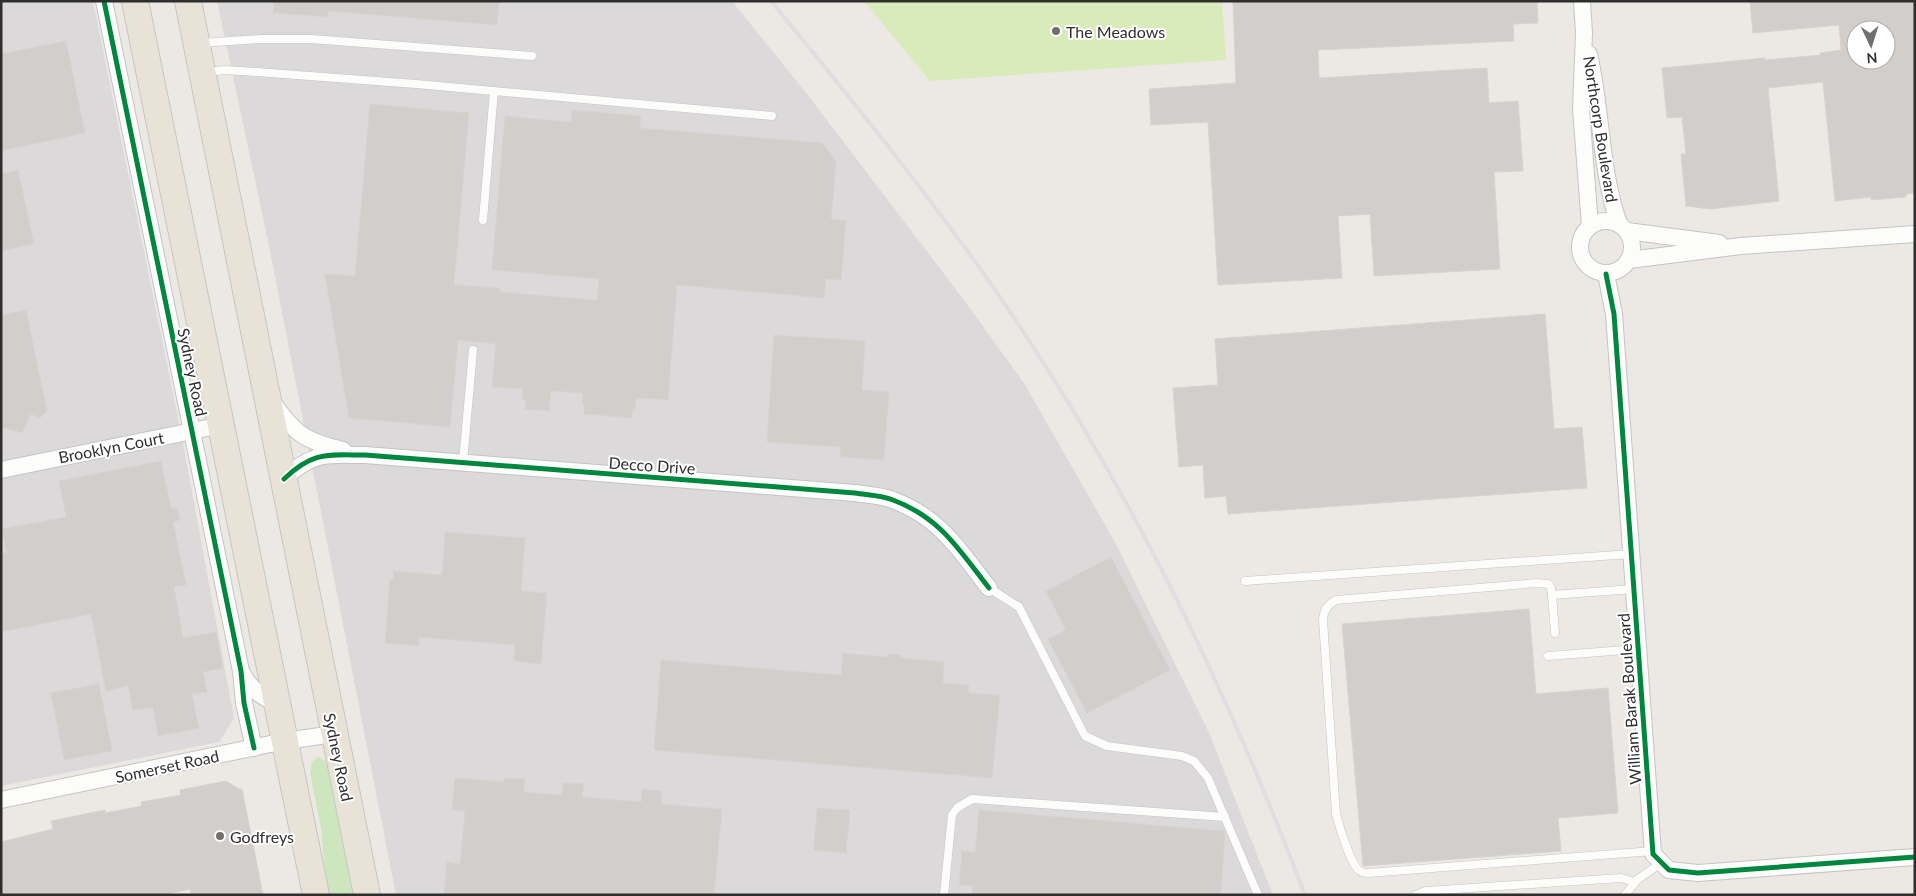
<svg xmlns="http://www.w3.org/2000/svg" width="1916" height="896" font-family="Lato,sans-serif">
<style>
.industrial{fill:#dcd9db}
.green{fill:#cee6be}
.pitch{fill:#d9eabb}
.building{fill:#d1cecb;stroke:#d7d4d0;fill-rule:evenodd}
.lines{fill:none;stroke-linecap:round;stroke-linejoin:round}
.service-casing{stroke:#c5c4c5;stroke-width:9}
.minor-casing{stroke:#c5c4c5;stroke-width:18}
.trunk-casing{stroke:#c6c5c4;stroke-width:28}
.service{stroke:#fcfcfb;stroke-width:8}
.minor{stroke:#fcfcfb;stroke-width:16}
.trunk{stroke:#e9e2d6;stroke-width:26}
.rail{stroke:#dfdfe1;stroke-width:4}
.cycleway-casing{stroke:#fff;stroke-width:8}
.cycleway{stroke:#00873e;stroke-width:5}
.poi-dot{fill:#706f6e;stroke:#fff;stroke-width:2}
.labels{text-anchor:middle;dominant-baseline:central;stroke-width:4;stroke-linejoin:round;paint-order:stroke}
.poi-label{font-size:16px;fill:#2e2e2e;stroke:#fff;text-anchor:start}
.street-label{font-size:16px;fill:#2e2e2e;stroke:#fff}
</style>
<rect width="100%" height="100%" fill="#ece8e4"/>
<g class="industrial">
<path d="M1,1H93L181,433L234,718L219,742L1,786Z"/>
<path d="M217,1H732L807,94L964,300L1024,383L1116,544L1209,733L1273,895H396L270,251Z"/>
</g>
<path class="green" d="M318,757L325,761L330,771L357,895H327L321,829L310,772L312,762Z"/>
<path class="pitch" d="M864,1H1222L1226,60L930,81Z"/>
<g class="building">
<path d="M274,1H499L497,25L328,11V17L273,13Z"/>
<path d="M1233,1H1537L1538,23L1513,24L1514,41L1318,50L1319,78L1487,68L1489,103L1518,101L1523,171L1494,172L1500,269L1374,276L1370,214L1338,216L1342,278L1218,285L1208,122L1151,125L1149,89L1236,83Z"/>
<path d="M1750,1H1915V193L1906,194V197L1871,200V197L1835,201L1823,82L1768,88L1779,201L1710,209L1686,206L1681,154H1686L1682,117L1667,118L1662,68L1765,58V60L1821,55L1820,53L1841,50L1839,25L1753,33ZM1856,30H1886V60H1856Z"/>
<path d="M66,41L85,133L1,151V54Z"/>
<path d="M370,104L469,113L454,285L500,288V292L597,300L599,279L492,270L505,116L571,122L572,110L641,116L640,128L822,143L836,161L831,219L846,221L841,280L826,279L824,298L677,285L668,400L636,398L635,409H632V418L584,414V405L582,404L583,393L551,391L549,411L525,409L526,400H522L523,389L492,387L496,344L458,340L450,427L349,418L325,274L355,276Z"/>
<path d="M18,170L34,244L1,251V174Z"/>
<path d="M26,310L47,411L40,418L31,414L22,433L1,427V315Z"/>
<path d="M1545,314L1554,429L1582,427L1587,488L1228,514L1226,496L1205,498L1203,465L1179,467L1173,388L1218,385L1215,339Z"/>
<path d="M774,335L865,341L862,390L889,392L884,460L840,457L841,447L767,442Z"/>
<path d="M161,461L171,509L177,508L180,520L173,522L186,585L174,587L183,638L216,632L223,668L203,672L207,692L192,694L199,728L158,736L153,707L133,710L128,686L106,691L91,614L1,632V553H7L2,529L66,517L59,481Z"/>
<path d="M445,532L525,538L521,591L547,593L541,664L514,661L515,645L419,637V646L385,643L390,580H393L394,571L442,575Z"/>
<path d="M1111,557L1170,670L1087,713L1048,639L1066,630L1046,591Z"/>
<path d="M1529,609L1536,694L1608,688L1618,813L1558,818L1561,851L1363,866L1342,624Z"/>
<path d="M843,653L888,657V654L901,655V658L944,662L943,683L969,685L968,693L1000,695L992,778L654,750L661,660L841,675Z"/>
<path d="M99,684L112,751L64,760L51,693Z"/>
<path d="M455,778L504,782V778L525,779L523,792L562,795L563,783L584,784L582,797L641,802L642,789L662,791L661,804L722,809L714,895H444L447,862L460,864L465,811L452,810Z"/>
<path d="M226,781L239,789H242L263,895H191L190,889L163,895H1V842L53,829L51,821L105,810V813L142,806L141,802L181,795L180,790Z"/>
<path d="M817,808L850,810L846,853L814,850Z"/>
<path d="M979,810L1225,831L1221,895H972V886L959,885L962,851L975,852Z"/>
</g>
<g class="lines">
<g class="service-casing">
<g id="service">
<path d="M201,43L261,39H311L532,56"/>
<path d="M206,72L225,70L257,72L416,84L772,116"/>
<path d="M483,220L494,91"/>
<path d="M463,462L473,350"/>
<path d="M1245,581L1631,554"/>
<path d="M989,588L1019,607L1085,736L1107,746L1182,756L1194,761L1208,778L1258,895"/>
<path d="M1634,589L1552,595L1551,588L1549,584L1537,583L1336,600C1327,605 1324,610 1323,620L1336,814C1339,825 1351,866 1360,871C1361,872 1366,873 1368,873L1653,851"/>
<path d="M1552,595L1555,633"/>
<path d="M1548,656L1638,649"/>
<path d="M944,895L952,815L957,808L972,799L1225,817"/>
<path d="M1416,895L1426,891L1621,878L1634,882L1661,863"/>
<path d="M1625,895L1637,880"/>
</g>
</g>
<g class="minor-casing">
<g id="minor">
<path d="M104,1L241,671L244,703L254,748"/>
<path d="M1582,1L1584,33L1581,109L1590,226"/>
<path d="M1589,54C1602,111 1600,170 1619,224"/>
<circle cx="1606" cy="247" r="26"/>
<path d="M1627,231L1719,243"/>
<path d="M1629,260L1741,246L1915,234"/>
<path d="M1606,274L1614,314L1653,854L1669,870L1698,873L1915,857"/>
<path d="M273,403C296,435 305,441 343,450"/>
<path d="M1,470L222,425"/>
<path d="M284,479C313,451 327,455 365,455L855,493C867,495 881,495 893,500C941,518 959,550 989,588"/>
<path d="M242,673C251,689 261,697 277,704"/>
<path d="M1,800L285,741L334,734"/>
</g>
</g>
<g class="trunk-casing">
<g id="trunk">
<path d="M135,1L316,895"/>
<path d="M188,1L367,895"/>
</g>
</g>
<use href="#service" class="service"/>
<use href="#minor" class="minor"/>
<use href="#trunk" class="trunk"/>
<path class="rail" d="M771,1C847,94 922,186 991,284C1122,472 1224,681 1305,895"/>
<g class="cycleway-casing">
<g id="cycleway">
<path d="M104,1L241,671L244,703L254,748"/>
<path d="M1606,274L1614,314L1653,854L1669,870L1698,873L1915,857"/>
<path d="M284,479C313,451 327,455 365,455L855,493C867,495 881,495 893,500C941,518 959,550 989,588"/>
</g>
</g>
<use href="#cycleway" class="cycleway"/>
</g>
<g class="poi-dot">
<circle cx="1056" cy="31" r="5"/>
<circle cx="220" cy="836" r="5"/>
</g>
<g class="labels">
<g class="poi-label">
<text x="1066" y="31">The Meadows</text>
<text x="230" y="836">Godfreys</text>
</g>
<g class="street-label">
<text transform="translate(1601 129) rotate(81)">Northcorp Boulevard</text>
<text transform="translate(193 372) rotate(78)">Sydney Road</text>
<text transform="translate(111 447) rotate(-11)">Brooklyn Court</text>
<text transform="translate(652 465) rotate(4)">Decco Drive</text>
<text transform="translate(1629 699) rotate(-94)">William Barak Boulevard</text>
<text transform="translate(339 757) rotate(78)">Sydney Road</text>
<text transform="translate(167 766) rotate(-12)">Somerset Road</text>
</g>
</g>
<rect width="1916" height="896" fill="none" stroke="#2e2e2e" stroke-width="5"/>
<g transform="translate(1871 45) rotate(176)"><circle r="24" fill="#ffffff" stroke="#ababab"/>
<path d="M0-4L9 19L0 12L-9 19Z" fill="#706f6e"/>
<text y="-8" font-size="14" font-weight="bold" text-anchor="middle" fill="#2e2e2e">N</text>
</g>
</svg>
